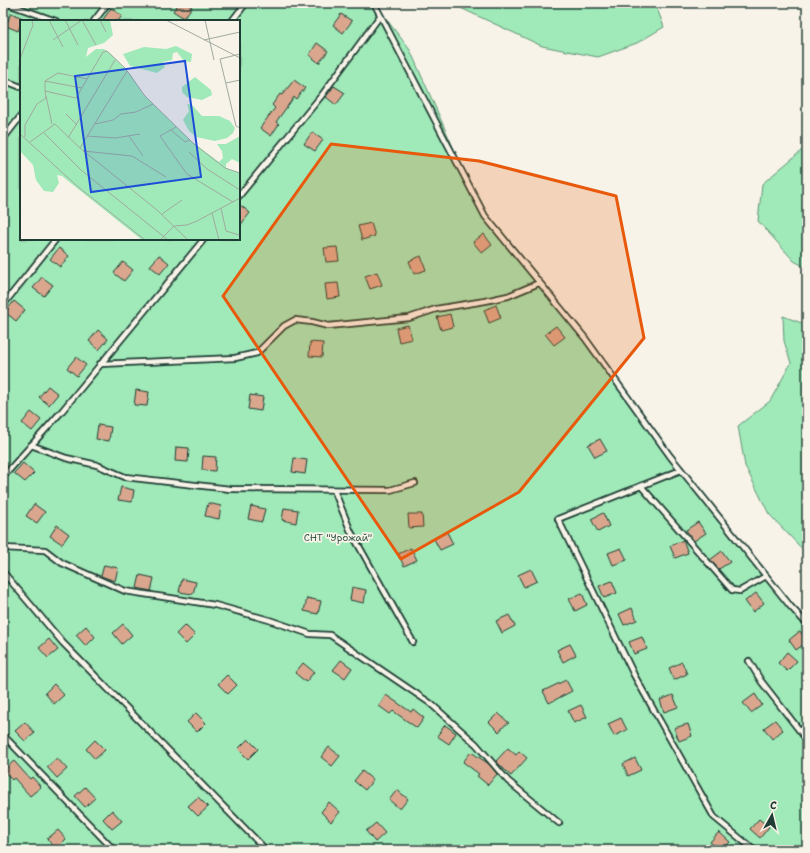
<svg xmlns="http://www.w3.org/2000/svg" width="810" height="853" font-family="'Shantell Sans',sans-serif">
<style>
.green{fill:#a0e9b8;stroke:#609376;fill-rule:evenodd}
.building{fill:#daa78e;stroke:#1f3d34}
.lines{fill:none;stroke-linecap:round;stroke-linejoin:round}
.lane-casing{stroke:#1f3d34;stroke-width:8}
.lane{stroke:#f7f3e8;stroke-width:4.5}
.marked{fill:#e8590c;fill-opacity:0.2;stroke:#e8590c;stroke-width:3;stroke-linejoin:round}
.labels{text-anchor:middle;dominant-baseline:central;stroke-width:3.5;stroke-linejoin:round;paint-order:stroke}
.park-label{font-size:10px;fill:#325748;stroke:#f7f3e8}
.inset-road{fill:none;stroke:#a1aaa0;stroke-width:1}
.view{fill:#1d4ed8;fill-opacity:0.15;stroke:#1d4ed8;stroke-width:2}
.inset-edge{fill:none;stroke:#1f3d34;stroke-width:2}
</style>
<rect width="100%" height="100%" fill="#f7f3e8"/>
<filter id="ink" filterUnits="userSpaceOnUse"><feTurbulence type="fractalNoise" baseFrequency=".025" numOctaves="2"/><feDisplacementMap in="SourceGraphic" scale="8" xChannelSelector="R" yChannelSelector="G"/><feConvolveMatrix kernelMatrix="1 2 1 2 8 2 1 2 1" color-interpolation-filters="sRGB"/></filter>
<g filter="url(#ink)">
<g class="green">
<path d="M3,3H374L410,50L477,201L632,404L777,589L807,622V850H3ZM21,21H239V239H21Z"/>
<path d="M450,3H655L664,27L637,43L598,57L542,46Z"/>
<path d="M807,146V268L794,261L758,221L762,184Z"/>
<path d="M783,316L807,325V554L769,514L745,466L738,426L770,401L791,363L784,341Z"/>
</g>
<g class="building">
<path d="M179,3H187L192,7L184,18L173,11Z"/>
<path d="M111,8L122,16L118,21H102Z"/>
<path d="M11,13L23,18L18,31L6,26Z"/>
<path d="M341,14L352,21L343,33L333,25Z"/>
<path d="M317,43L328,51L319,63L309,55Z"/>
<path d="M294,80L305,88L296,99L294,97L276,122L279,124L271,136L260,128L275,108L272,105L280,94L282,95Z"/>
<path d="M334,86L345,93L336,105L326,97Z"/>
<path d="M312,132L323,140L315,151L304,144Z"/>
<path d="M239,204L250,213L239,227Z"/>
<path d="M371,223L375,236L362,240L358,226Z"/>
<path d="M484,234L492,245L482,253L473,242Z"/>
<path d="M337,247L339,261L326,262L324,248Z"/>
<path d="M59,248L69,256L60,267L50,259Z"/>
<path d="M159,255L169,263L160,274L150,266Z"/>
<path d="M421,256L426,270L414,274L409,261Z"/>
<path d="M123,262L133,270L124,281L114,273Z"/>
<path d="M377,272L382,285L370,289L365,276Z"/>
<path d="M42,277L53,285L44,296L33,288Z"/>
<path d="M338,283L340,297L327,299L325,284Z"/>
<path d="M14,301L25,310L16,321L5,312Z"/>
<path d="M496,305L501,318L489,323L484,310Z"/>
<path d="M450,314L453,327L441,330L437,317Z"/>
<path d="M408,325L412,339L399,342L396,328Z"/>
<path d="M556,326L565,337L554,345L545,334Z"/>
<path d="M98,330L108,339L99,350L89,341Z"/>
<path d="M310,342L323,343L322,357L309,356Z"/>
<path d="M76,357L86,365L77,376L67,368Z"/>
<path d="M48,386L58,394L49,405L39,397Z"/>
<path d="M136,390L149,392L147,406L134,405Z"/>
<path d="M250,395L263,397L261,411L248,409Z"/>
<path d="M31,412L41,420L32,431L22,423Z"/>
<path d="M98,425L111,427L109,441L96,439Z"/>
<path d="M600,439L607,451L595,457L588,445Z"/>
<path d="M176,447L189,448L188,462L175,461Z"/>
<path d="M203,456L216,457L215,471L202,470Z"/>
<path d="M294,458L307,460L305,474L292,472Z"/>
<path d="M23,463L34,473L25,482L14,473Z"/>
<path d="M121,487L134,490L132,502L118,500Z"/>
<path d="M208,503L221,506L219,519L205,516Z"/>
<path d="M34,504L45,512L37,523L26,516Z"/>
<path d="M251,506L265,509L262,522L248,519Z"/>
<path d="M284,508L298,510L296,523L282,520Z"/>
<path d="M603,513L609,526L598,532L591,519Z"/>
<path d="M408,514H422L423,527L409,528Z"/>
<path d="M698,522L706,533L694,541L686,530Z"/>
<path d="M57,525L69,534L62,544L50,536Z"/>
<path d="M447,532L453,544L440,550L434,539Z"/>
<path d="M683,540L688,553L675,558L670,546Z"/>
<path d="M411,548L417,560L404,566L398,554Z"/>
<path d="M621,548L627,560L613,565L608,553Z"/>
<path d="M722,551L730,562L719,569L710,560Z"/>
<path d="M104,565L118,568L115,581L101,576Z"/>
<path d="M531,569L537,581L524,587L518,575Z"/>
<path d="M140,575L154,578L151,591L137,588Z"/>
<path d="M182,579L196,582L193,594L179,592Z"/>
<path d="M612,581L617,593L604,598L599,586Z"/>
<path d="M352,587L366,590L364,603L350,600Z"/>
<path d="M582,593L587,605L575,611L569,599Z"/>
<path d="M756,593L764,603L753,612L745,601Z"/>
<path d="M307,598L321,601L318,614L304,611Z"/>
<path d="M632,608L637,620L624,625L619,614Z"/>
<path d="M509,615L515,626L502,633L496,621Z"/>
<path d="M123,624L132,635L122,644L113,633Z"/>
<path d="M185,625L195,635L186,644L176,634Z"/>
<path d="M86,626L95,637L86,646L76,635Z"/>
<path d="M800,631L807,642L796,650L789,640Z"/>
<path d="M642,637L647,649L634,654L629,642Z"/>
<path d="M49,639L58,650L48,658L39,648Z"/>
<path d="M570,644L576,655L563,662L557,650Z"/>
<path d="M787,652L797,661L787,671L778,663Z"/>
<path d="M341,660L352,668L345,678L333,670Z"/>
<path d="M682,662L687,674L674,680L669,668Z"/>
<path d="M303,663L314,672L306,682L295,673Z"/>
<path d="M227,675L237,685L228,694L218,684Z"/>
<path d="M566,680L572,691L549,703L543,691Z"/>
<path d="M54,684L64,695L54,704L45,693Z"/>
<path d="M755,694L762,705L751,713L743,703Z"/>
<path d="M386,695L411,712L413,709L424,718L417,728L393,711L390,714L379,706Z"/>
<path d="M673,695L678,707L664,712L660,700Z"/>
<path d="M581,705L587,717L574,723L568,711Z"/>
<path d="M196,713L206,723L197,732L187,722Z"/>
<path d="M498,713L509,723L505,725L499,732L489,722Z"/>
<path d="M621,718L627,730L614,736L608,724Z"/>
<path d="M775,720L783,730L772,739L764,728Z"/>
<path d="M25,722L35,733L25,741L15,731Z"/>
<path d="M688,724L692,736L679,741L674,728Z"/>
<path d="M445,725L456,733L449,744L437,736Z"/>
<path d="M248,739L258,749L248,759L238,749Z"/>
<path d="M95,740L105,750L95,759L86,749Z"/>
<path d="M329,747L340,756L332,766L321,757Z"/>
<path d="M508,748L516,755L519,751L527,758L511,776L496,761Z"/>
<path d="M471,752L489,764L497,774L488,785L477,776L479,774L463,762Z"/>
<path d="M57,758L67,769L57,778L47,767Z"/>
<path d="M635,758L641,770L628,776L623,764Z"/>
<path d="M14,761L30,779L32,777L41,787L30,796L14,778L12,780L3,770Z"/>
<path d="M362,771L373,780L365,790L354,781Z"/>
<path d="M85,787L95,798L85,807L75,796Z"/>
<path d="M397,790L408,799L400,809L389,800Z"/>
<path d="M198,797L208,807L198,816L188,806Z"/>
<path d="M329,802L340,812L331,822L321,812Z"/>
<path d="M112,810L122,821L112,829L103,819Z"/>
<path d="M759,819L769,827L760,838L750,829Z"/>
<path d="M376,823L385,833L375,842L366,831Z"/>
<path d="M58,830L66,839L56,849L47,839Z"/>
<path d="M719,832L730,842L722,850H720L710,842Z"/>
</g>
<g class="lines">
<g class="lane-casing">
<g id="lane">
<path d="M5,3L56,21"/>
<path d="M374,3L485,216L585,338L670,456L791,607L807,624"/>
<path d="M94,21L108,3"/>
<path d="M232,21L246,3"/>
<path d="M3,80L21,87"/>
<path d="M3,139L21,116"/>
<path d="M239,196L322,95L380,16"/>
<path d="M3,305L56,239"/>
<path d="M100,364L235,358L257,353L284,326L295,320L312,322L328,326L409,318L436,309L485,301L508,296L539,283"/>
<path d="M31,445L66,458L97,465L125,477L230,489L390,490L415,483"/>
<path d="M681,470L558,519L634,675L714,817L754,850"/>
<path d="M3,477L62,411L204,239"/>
<path d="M641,486L732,590L740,591L766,576"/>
<path d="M334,490L351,532L413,642"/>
<path d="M3,548L45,550L62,563L125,591L215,605L269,620L310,634L330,635L430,703L476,744L508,781L559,823"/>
<path d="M3,572L63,643L266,850"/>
<path d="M749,661L761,681L807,740"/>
<path d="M3,735L114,850"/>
</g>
</g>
<use href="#lane" class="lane"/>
</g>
</g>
<path class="marked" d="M331,144L479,161L616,196L644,338L519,492L401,559L223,296Z"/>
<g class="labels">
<g class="park-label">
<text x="338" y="537">СНТ "Урожай"</text>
</g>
</g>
<g transform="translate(20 20)">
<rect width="220" height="220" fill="#f7f3e8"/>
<path d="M0,0H90L93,15L84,23L68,28L66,37L76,29H84L92,35L111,55L123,74L171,121L199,142L203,138L202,131L197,124H206L220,116V143L212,139L206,144V148L220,153V220H122L42,156L37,155L39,163L33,172L24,171L16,160L13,145L0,131ZM156,26L172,34L171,42L164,41L157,32L153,33L152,40L143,42L145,47L137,53L110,46L103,34L124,27L146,29ZM175,57L191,70L192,75L182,80L167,77L162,72V67ZM167,84L172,85L182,96H199L210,101L215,108L213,113L207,118L195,121L176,117L169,111L163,100L169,91Z" fill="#a0e9b8"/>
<path class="inset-road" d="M29,0L43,27M45,0L58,25M62,0L76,25M80,0L86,12M146,0L220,38M185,0L194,40M33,20L62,0M184,20L220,12M220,34L200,39L216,106L220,108M0,39L13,5L12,0M25,61V71L56,78L83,32L87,31L105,48L125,76L174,124L205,148L220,153M206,63L220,60M62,68L25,61L38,53L67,59M26,76L32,104M46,94L57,105M75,104L93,100L101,94L116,92L133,84M156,107L140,116L154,136L167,154L213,182M151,110L165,122L170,120M24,113L61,150L148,220M0,114L57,166L125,220M67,116L95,118L120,114M109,116L123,136M5,117V105L17,84L26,78L25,71M48,118L95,40M10,122L35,104L60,128L107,51M60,128L137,190L168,220M63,131L112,136L146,157M169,132L187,149L220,170M201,188L206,211L219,215M192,193L199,220M142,194L162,180M140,220L154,206L167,205L177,201L220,178"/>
<path class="view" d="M165,41L181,157L71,172L55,56Z"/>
<rect width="220" height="220" class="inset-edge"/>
</g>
<rect width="810" height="853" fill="none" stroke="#f7f3e8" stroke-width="16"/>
<rect x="8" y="8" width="794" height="837" fill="none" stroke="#1f3d34" stroke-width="1.5" filter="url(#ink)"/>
<g transform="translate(772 815) rotate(8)" stroke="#f7f3e8" stroke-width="3" paint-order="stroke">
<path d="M0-3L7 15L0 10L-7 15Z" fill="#1f3d34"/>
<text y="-6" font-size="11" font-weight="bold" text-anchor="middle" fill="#1f3d34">С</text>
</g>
</svg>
